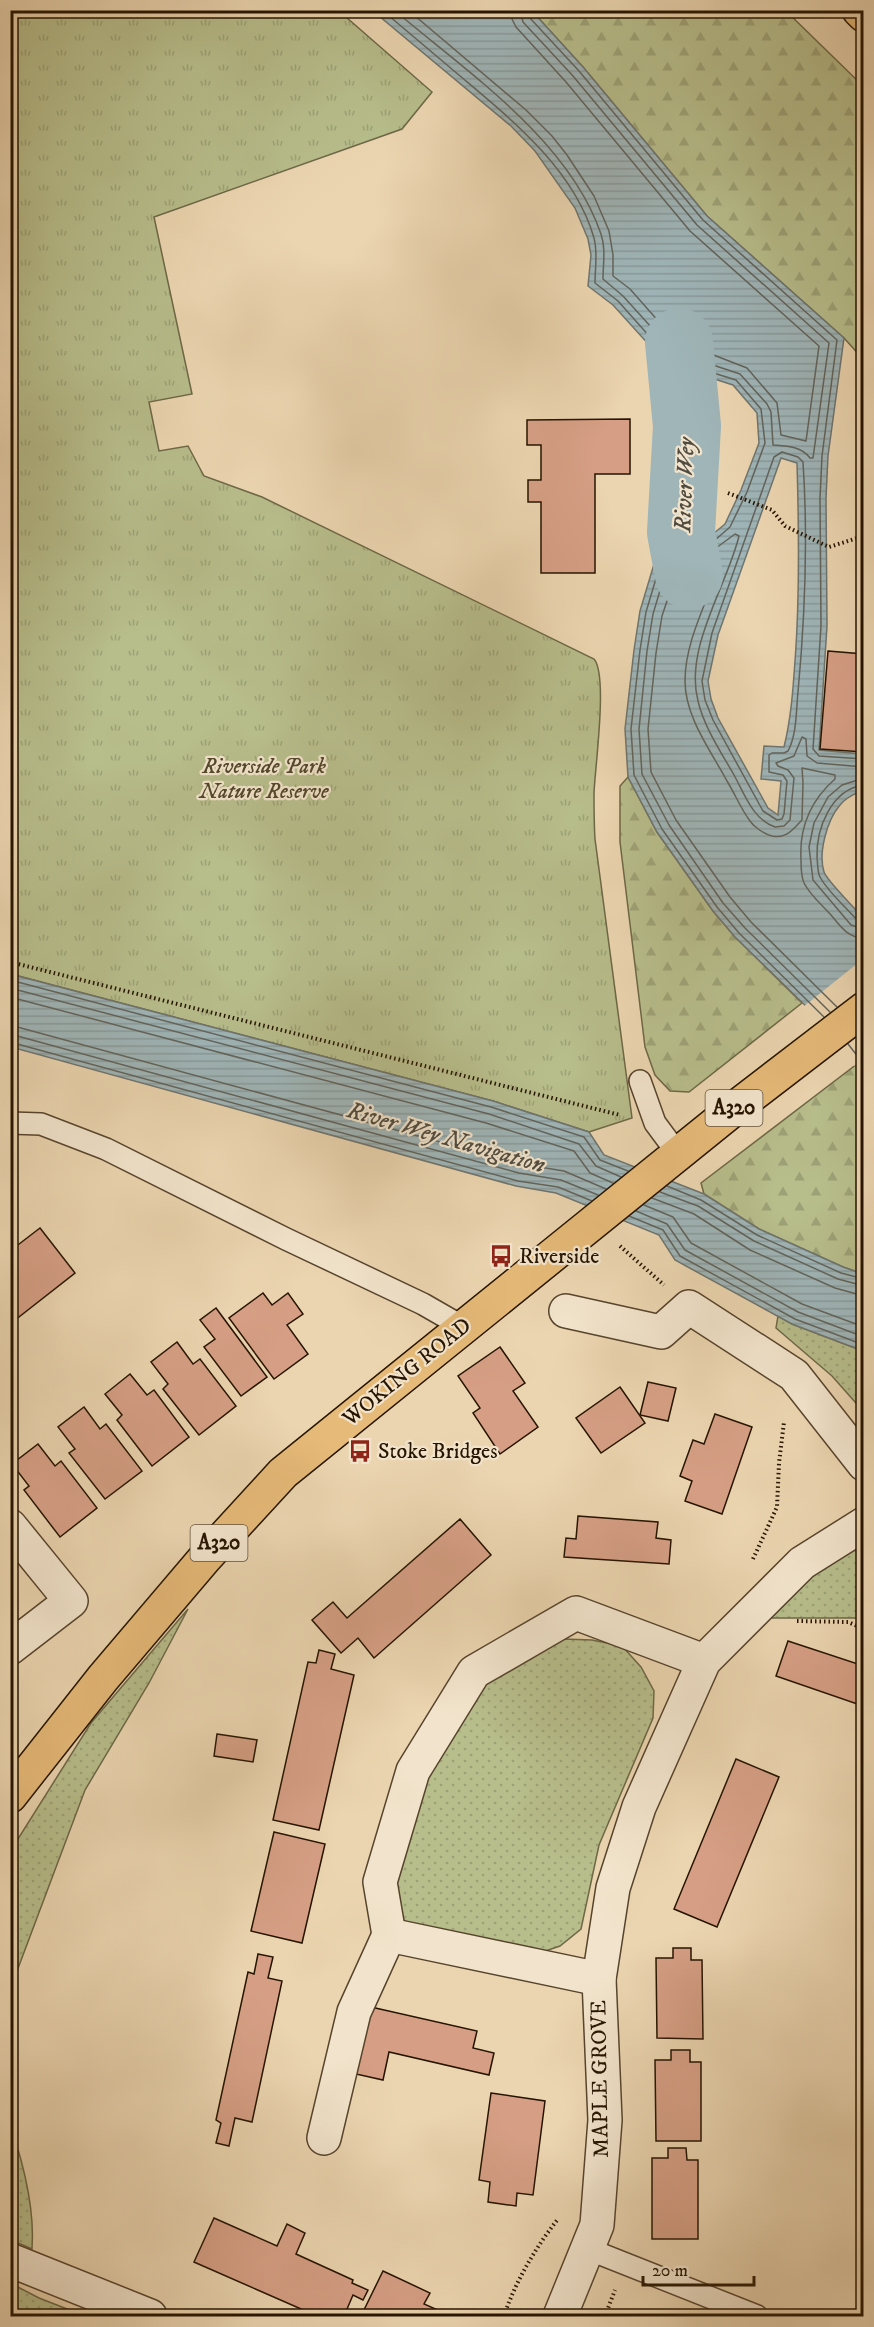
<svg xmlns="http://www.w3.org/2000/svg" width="874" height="2327" font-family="'IM FELL DW Pica',serif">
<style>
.grass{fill:url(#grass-dots);stroke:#6e6846;stroke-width:1.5}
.forest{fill:url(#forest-firs);stroke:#6e6846;stroke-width:1.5}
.park{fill:url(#park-tufts);stroke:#6e6846;stroke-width:1.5}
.water{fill:url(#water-rules);stroke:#6f756f;stroke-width:1.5;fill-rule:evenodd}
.pier{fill:#ebd5b0}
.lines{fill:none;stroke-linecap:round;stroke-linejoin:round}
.shore{stroke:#62645c;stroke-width:1.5}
.river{stroke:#9fb5b8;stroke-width:68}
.building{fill:#d69f85;stroke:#261401;stroke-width:1.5}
.service-casing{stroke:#57442d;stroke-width:24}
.minor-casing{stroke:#57442d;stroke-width:36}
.tertiary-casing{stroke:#57442d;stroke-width:36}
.primary-casing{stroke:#261401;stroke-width:36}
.trunk-casing{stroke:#261401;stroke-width:36}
.path{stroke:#261401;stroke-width:4;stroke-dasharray:1.5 3;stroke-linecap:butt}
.service{stroke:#f2e4cc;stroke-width:21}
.minor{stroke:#f2e4cc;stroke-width:33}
.tertiary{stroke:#f2e4cc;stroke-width:33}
.primary{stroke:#e6ba78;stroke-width:33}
.trunk{stroke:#e6ba78;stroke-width:33}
.labels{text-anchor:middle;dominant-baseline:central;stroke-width:4.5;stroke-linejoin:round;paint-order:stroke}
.shield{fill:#f2e4cc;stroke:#63523e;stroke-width:1.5}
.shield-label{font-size:21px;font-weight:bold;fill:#261401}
.park-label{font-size:22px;font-style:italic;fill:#52472a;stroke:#f2e4cc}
.poi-label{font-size:22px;fill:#261401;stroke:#f2e4cc;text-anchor:start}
.street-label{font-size:22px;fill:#261401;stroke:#f2e4cc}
.water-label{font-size:24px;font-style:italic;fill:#504c41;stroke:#f2e4cc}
</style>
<defs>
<pattern id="grass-dots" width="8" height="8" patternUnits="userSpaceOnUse" patternTransform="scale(1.5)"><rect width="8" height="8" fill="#b7bd8b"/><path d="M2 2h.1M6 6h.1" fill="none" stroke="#9da276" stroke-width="1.8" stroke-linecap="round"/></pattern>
<pattern id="forest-firs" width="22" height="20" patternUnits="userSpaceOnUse" patternTransform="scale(1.5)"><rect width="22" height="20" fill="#b7bd8b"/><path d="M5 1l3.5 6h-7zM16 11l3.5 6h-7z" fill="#9da276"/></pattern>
<pattern id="park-tufts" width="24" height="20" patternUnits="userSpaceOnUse" patternTransform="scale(1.5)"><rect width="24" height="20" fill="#b7bd8b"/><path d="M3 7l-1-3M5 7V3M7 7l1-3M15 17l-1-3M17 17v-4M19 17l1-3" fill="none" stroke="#9da276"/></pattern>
<pattern id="water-rules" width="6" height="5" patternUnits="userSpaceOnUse" patternTransform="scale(1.5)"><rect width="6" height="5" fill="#9fb5b8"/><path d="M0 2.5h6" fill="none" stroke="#899b9c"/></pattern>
</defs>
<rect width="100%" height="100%" fill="#ebd5b0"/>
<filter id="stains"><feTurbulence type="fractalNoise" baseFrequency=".00333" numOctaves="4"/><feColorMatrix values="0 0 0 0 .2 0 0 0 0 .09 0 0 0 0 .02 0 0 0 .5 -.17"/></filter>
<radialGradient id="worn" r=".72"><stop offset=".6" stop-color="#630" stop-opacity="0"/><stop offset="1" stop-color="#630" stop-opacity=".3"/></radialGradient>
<g class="grass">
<path d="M778,1316L792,1324L863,1351V1411L832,1376L776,1328Z"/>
<path d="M855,1548L863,1549V1620L859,1618H767L825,1559Z"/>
<path d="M188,1609L149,1683L85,1790L11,1987V1850L91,1723Z"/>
<path d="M563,1639L592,1640L622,1646L641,1667L654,1691L653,1718L599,1845L581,1929L560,1946L531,1956L419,1933L399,1916L393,1866L413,1790L477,1680Z"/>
<path d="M10,2124C23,2162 35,2208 32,2249L11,2240Z"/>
<path d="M14,2285L39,2298L85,2316H11V2286Z"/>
</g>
<g class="forest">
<path d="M532,11H786L863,86V359L844,338L707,216L583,67Z"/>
<path d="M628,777L657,832L713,911L735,937L802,1003L689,1092L670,1091L655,1075L645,1047L620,842V786Z"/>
<path d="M857,1064V1115L864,1141L863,1274L843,1267L759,1229L704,1194L701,1183Z"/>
</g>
<path class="park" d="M10,11H339L432,92L402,129L154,217L192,394L149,402L159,451L188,446L204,476L262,497L594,659C608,675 595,767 594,793C594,808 594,824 595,839L632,1118L589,1132L493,1101L11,974Z"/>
<g class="water">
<path d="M373,11H532L583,67L707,216L844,338L828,456L826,498L827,626L819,750L863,754V790C855,794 846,797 840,805C827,820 818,853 824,872C827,881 856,909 863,918V1141L857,1115V1064L812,1012L735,937L713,911L657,832L628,777L625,729L634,650L640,611L666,524L669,484L702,482V543L725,524L741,490L759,443L757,413L733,385L705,376L702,389L703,450L689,449V436H674L670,368L613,305L588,286L591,255L588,239L575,208L535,151L511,126ZM781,458L797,463C799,529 800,595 795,661C793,690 791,719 784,747L764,746L761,779L781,781L778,815L768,808L718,718L711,699L708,681L718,635Z"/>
<path d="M10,974L493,1101L589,1132L604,1155L704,1194L759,1229L843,1267L863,1274V1351L792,1324L675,1260L659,1235L556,1193L516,1186L11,1047Z"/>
</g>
<path class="pier" d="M863,959V1059L854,1066L803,1007Z"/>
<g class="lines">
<g class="shore">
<path d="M382,10C410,34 438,57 466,81C516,123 575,172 594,238C598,253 595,268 595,283L618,301L675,365L680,429L693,432L696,430C697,414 690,378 704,370L736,380L761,409L765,443L747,492L730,527L707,547L699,546L695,540L696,490L677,489L674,491L672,525L646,612L640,650L631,729L634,775L662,829L717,907L739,933L824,1017"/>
<path d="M394,10C467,72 569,140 601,234C606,249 603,264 603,279L623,296L680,359L685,378H689L695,367L704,362L740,374L767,404L771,412L773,445C786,446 801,446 810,458H813L829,343L697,225L573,76L523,22L520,10"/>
<path d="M408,10L526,110L552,136L567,155L594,196L609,231L613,255V276L630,289L690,357L711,354L747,368L777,403L781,435L806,441L819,346L690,231L566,82L516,27L512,19L511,10"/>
<path d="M528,10L529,17L579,71L703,220L837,340L822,456L820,498L821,626L813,749L819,756L864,759"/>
<path d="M782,452L798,457L803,462C808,538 805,617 798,692C796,711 797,734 788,751L784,753H772L769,755V772L783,775L787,781L784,814L782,819L777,820L763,811L713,720L705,700L702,681L712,633L774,457Z"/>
<path d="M864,778L842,785L828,797L814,823L809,847L813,880L851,925L864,929"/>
<path d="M864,785C831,789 816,829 817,858C818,864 817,871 820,877C828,892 845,906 857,920L864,922"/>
<path d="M10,980L491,1107L584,1137L600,1160L628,1171"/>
<path d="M10,988L489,1114L579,1144L596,1166L621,1177"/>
<path d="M10,997L486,1123L574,1151L590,1173L613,1183"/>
<path d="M837,1007L751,922L730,897L676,820L651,772L648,729L656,653L662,616L682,556L699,564L717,560L720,563C708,601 685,640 685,681C685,717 711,751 727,781C735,794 741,809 750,821C754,827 764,834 772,836C787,839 793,829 802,820L803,783L802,768L835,775V779C810,801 799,828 801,860C801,867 801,876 804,883C810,895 822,905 831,915C840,926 848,938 864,938"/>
<path d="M830,1012L745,928L723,903L669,825L642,774L639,729L647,651L653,614L679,527L683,497H687L689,499L688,542L695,553L708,554L735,534L739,536C727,586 684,648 698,701C704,727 721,752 734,775C744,793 753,820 775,827L784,826L790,820L794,778L788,770L778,766L776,763L794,756L802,737L806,739L807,756L817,763L864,767"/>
<path d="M10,1025L521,1164L564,1171L606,1189"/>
<path d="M10,1034L519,1173L561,1180L598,1195"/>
<path d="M10,1042L518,1181L558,1187L592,1201"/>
<path d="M848,1044L863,1063L864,1116"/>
<path d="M667,1186L701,1200L757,1235L841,1273L864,1279"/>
<path d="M660,1192L698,1206L754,1241L838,1279L864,1286"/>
<path d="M652,1198L694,1214L750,1250L835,1288L864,1296"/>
<path d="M644,1205L673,1217L691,1243L802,1304L864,1327"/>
<path d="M636,1211L667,1224L685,1250L798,1312L864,1337"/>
<path d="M629,1216L663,1230L680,1256L795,1319L864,1345"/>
</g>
<path class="river" d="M679,342L687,426L681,532L689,575"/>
</g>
<g class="building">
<path d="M630,419V474H595V573H541V502H528V480H541V445H527V420Z"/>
<path d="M828,651L864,654V752L820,749Z"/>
<path d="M40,1228L75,1273L10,1324V1251Z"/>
<path d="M263,1293L272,1305L288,1293L303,1314L287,1325L308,1354L274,1379L229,1318Z"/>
<path d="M216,1308L267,1377L241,1396L204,1347L215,1339L200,1320Z"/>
<path d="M177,1342L193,1364L200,1359L236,1406L199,1435L163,1389L168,1384L151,1362Z"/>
<path d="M500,1347L525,1383L513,1391L538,1427L500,1454L473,1413L480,1408L458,1376Z"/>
<path d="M130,1374L147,1395L154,1390L189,1437L152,1466L117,1420L122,1415L105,1394Z"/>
<path d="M648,1382L676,1388L668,1421L640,1415Z"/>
<path d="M620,1387L645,1423L601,1453L576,1418Z"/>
<path d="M84,1407L100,1429L106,1424L142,1471L105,1499L69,1453L75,1449L58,1427Z"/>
<path d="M715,1414L752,1427L722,1514L685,1501L692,1481L680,1476L693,1440L704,1444Z"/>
<path d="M38,1444L55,1466L61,1461L97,1508L60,1537L24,1490L29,1486L12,1464Z"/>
<path d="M578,1516L658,1522L656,1538L671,1540L669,1564L564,1557L566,1538L576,1539Z"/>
<path d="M460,1519L491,1555L374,1658L358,1638L341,1653L312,1620L333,1602L347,1618Z"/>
<path d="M788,1641L864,1666L863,1706L776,1676Z"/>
<path d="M319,1650L335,1654L331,1669L354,1675L319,1830L273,1820L308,1662L316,1663Z"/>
<path d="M217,1734L257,1740L253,1762L214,1756Z"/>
<path d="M736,1759L779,1777L717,1927L674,1909Z"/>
<path d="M274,1832L325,1844L302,1943L251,1931Z"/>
<path d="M673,1948H691V1960H702L703,2039L657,2038L656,1958H673Z"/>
<path d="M258,1954L273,1957L268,1978L282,1981L252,2122L235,2118L229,2146L216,2143L221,2123L216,2120L248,1972L254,1974Z"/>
<path d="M371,2007L477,2031L473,2048L494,2053L489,2075L389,2052L383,2080L356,2074Z"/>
<path d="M671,2050H690V2062H701V2141H656L655,2060H671Z"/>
<path d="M491,2093L545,2101L533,2195L517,2193L516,2206L488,2202L490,2182L479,2180Z"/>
<path d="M668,2148H686L687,2160H698V2239H652V2158H668Z"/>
<path d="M214,2218L277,2246L287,2224L305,2233L296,2254L353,2280L352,2283L368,2290L363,2300L353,2295L344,2316H317L194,2262Z"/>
<path d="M383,2271L430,2293L424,2304L451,2316H361Z"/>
</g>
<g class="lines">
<g class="service-casing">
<g id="service">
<path d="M640,1081L655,1123L678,1154"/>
<path d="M10,1123L41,1124L106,1149L286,1239L423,1304L463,1327"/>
<path d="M588,2249L757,2316"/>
</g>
</g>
<g class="minor-casing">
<g id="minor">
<path d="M566,1311L661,1332L689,1307L794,1375L864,1464"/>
<path d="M10,1526L71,1601L10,1648"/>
<path d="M389,1935L380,1882L413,1771L474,1672L576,1613L704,1661"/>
<path d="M324,2138L354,2012L389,1935L599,1979"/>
<path d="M560,2316L597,2225L605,2120L599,1979L613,1888L639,1807L704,1661L802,1563L864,1524"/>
</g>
</g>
<g class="tertiary-casing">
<path id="tertiary" d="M10,2260L150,2316"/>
</g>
<g class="primary-casing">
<path id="primary" d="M10,1796L103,1678L205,1558L283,1473L735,1108L864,1009"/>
</g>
<g class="trunk-casing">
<path id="trunk" d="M859,10L864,15"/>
</g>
<g class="path">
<path d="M728,493L772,510L785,526L829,547L864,536"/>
<path d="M10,962L620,1115"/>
<path d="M620,1246L664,1285"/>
<path d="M753,1559L777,1507L779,1463L784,1422"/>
<path d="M797,1621L848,1622L864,1629"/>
<path d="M504,2316C515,2282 536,2247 558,2219"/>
<path d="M605,2316L615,2290"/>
</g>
<use href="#service" class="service"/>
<use href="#minor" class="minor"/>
<use href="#tertiary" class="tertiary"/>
<use href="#primary" class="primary"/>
<use href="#trunk" class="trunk"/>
</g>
<defs>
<g id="bus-bare" transform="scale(1.8)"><path d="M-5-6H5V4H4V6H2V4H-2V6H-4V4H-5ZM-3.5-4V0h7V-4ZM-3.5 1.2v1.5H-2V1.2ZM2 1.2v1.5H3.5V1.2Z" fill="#8f2418" stroke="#f2e4cc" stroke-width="2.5" paint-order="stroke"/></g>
</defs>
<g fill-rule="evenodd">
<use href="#bus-bare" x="501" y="1256"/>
<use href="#bus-bare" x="360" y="1451"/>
</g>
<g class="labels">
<g class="shield">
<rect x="705.5" y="1090" width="57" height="36" rx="4.5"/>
<rect x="190.5" y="1525" width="57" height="36" rx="4.5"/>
</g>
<g class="shield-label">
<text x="734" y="1108">A320</text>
<text x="219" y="1543">A320</text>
</g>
<g class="park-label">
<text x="264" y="766">Riverside Park<tspan x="264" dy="25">Nature Reserve</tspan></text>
</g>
<g class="poi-label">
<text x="519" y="1256">Riverside</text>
<text x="378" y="1451">Stoke Bridges</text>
</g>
<g class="street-label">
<text transform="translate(407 1372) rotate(-39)">WOKING ROAD</text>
<text transform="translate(600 2079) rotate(-91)">MAPLE GROVE</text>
</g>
<g class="water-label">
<text transform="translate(685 485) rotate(-88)">River Wey</text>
<text transform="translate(446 1138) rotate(16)">River Wey Navigation</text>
</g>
</g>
<rect width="874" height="2327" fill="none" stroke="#ebd5b0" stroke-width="36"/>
<rect x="12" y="12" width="850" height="2303" fill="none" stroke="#261401" stroke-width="3"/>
<rect x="18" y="18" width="838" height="2291" fill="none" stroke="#261401" stroke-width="1.5"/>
<path d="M643 2276v9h111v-9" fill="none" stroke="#261401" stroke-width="3"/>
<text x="652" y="2276" font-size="18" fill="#261401" stroke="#f2e4cc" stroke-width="4.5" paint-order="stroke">20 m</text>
<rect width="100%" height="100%" filter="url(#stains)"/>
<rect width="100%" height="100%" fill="url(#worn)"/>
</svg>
